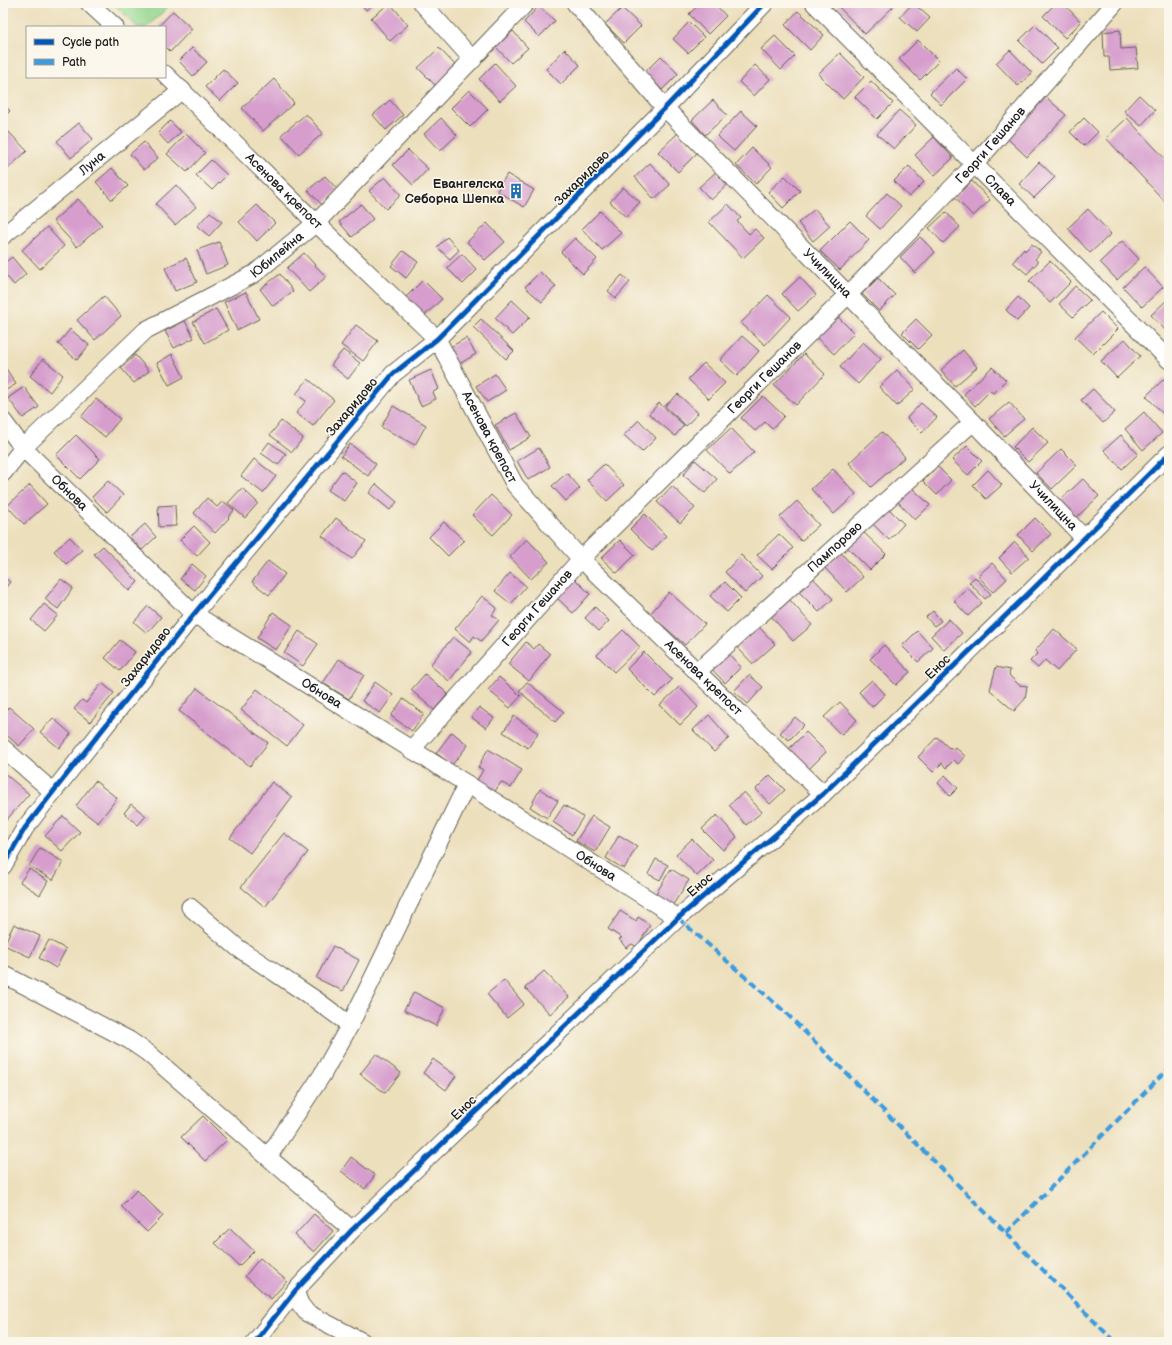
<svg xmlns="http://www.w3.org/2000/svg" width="1172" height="1345" font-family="'Balsamiq Sans',sans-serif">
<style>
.green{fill:#92d68e;stroke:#577955}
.building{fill:#d69dcd}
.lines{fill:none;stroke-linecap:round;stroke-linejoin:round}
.street-casing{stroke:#656054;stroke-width:19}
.street{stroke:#fff;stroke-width:17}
.quiet{stroke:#3c9bdf;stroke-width:4;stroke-dasharray:8 4;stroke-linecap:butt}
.cycleway-casing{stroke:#fbf7ec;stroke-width:8}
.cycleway{stroke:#0057b8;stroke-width:5}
.labels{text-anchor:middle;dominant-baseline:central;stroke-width:3;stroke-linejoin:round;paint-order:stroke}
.street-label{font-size:13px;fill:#1c1c1c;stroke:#fbf7ec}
.poi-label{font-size:13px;font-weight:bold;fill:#1c1c1c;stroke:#fbf7ec;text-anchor:end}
</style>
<rect width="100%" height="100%" fill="#fbf7ec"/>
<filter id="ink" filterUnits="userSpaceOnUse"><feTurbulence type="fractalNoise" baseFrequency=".025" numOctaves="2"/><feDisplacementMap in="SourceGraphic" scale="8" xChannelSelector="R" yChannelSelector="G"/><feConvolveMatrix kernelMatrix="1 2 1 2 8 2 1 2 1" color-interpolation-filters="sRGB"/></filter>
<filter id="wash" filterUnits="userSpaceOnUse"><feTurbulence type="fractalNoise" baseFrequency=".012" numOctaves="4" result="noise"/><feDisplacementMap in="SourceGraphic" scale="16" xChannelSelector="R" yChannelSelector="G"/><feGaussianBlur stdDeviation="0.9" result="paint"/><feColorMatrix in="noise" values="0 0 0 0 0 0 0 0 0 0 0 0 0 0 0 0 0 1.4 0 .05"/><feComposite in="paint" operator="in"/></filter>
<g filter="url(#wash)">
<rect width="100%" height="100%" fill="#ecdfbc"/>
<path class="green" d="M113,3H172L147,27H137Z"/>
<g id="blocks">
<g class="building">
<path d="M360,3H375L366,10Z"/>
<path d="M390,3L408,25L390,41L371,18Z"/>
<path d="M701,3H714L726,16L708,34L689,14Z"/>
<path d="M835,3H889L893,7L865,34Z"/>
<path d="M913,3L930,18L917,32L900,17Z"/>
<path d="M1056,3H1063L1081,22L1065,38L1043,16Z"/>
<path d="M539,6L555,21L539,37L524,22Z"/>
<path d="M622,8L641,26L624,43L605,24Z"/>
<path d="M173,11L192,29L170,52L165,47V27H158Z"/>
<path d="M798,11L824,35L810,50L785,25Z"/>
<path d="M689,22L704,37L688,53L673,39Z"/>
<path d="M1035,25L1058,48L1042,64L1019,41Z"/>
<path d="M1120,30L1121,49L1136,48L1138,68L1110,70L1109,57H1104L1103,32Z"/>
<path d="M513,31L528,48L511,63L496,47Z"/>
<path d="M775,36L795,56L781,70L761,49Z"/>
<path d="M918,40L939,61L920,80L899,59Z"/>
<path d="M192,48L207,62L193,76L179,61Z"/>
<path d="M439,48L456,66L436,86L418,68Z"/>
<path d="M565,49L580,65L561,84L546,69Z"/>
<path d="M1010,50L1032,73L1018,86L996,63Z"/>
<path d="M840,53L864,77L843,99L818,74Z"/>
<path d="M661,56L678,74L662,90L645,72Z"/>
<path d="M495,63L516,86L500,101L479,79Z"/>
<path d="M755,65L770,79L754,96L739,82Z"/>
<path d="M956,68L967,79L941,105L930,93Z"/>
<path d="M223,69L238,83L220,101L205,87Z"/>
<path d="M274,79L294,103L263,131L242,108Z"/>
<path d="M871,81L893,103L877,119L855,97Z"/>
<path d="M469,90L488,109L470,127L451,108Z"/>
<path d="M1139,95L1155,110L1141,126L1124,111Z"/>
<path d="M1046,97L1066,115L1027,157L1008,139Z"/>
<path d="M390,100L403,115L386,130L373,115Z"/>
<path d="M713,100L727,115L705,135L692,120Z"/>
<path d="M3,104L10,111L3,118Z"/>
<path d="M899,110L916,125L894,149L877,134Z"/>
<path d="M741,111L757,126L734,151L717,136Z"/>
<path d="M306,114L323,133L299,154L281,135Z"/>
<path d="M441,118L457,135L440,151L424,134Z"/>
<path d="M1084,118L1098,132L1084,146L1070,132Z"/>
<path d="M1127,118L1169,163V206L1106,138Z"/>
<path d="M170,121L181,132L168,144L158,133Z"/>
<path d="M79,123L93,139L71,158L57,141Z"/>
<path d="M7,130L27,151L3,173V134Z"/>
<path d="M678,133L697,153L678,172L658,152Z"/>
<path d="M186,134L205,153L187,172L167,154Z"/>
<path d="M934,137L953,158L934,176L915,155Z"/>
<path d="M144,142L158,158L144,170L130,154Z"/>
<path d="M752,148L772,167L756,184L736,165Z"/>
<path d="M408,150L428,169L413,185L393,165Z"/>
<path d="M211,160L227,175L212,190L196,175Z"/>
<path d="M1039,162L1055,177L1034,198L1019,184Z"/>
<path d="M650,163L670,185L654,199L635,177Z"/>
<path d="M909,166L924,182L909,197L894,181Z"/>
<path d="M112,168L128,186L112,200L96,182Z"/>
<path d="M716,172L727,185L711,200L699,187Z"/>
<path d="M507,174L534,190L524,207L497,191Z"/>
<path d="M325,176L338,190L322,205L308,190Z"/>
<path d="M785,176L800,191L783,208L768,192Z"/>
<path d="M385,177L401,195L386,209L369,191Z"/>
<path d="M972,181L990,200L973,216L955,197Z"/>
<path d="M176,185L196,207L175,225L156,204Z"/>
<path d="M623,187L640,202L626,217L610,202Z"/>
<path d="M887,193L901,206L880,229L866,216Z"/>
<path d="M78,199L102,225L77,247L53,221Z"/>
<path d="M361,204L373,219L352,237L339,222Z"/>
<path d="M728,204L741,218L737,221L749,234L755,229L764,238L743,258L709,222Z"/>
<path d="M257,205L275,223L257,241L239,222Z"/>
<path d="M815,209L830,226L813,241L798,223Z"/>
<path d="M1088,209L1111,234L1090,253L1068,228Z"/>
<path d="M600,211L621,233L602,250L582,229Z"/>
<path d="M210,212L222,222L209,236L197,226Z"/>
<path d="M946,212L960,227L943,243L929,228Z"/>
<path d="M850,221L869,240L840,270L820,251Z"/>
<path d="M487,223L505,242L485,260L467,242Z"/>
<path d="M47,227L64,246L40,269L22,250Z"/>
<path d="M447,237L459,250L450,259L437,247Z"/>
<path d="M920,237L935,252L915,273L900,257Z"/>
<path d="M575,238L597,259L583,274L561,252Z"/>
<path d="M1122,241L1139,259L1117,280L1100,262Z"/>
<path d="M219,242L228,265L206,274L197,250Z"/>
<path d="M1032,244L1041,252L1035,259L1038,262L1027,274L1013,262L1024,249L1025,251Z"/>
<path d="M403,251L418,262L406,278L391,266Z"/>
<path d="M304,253L326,277L309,292L287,268Z"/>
<path d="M462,254L477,270L463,284L447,268Z"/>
<path d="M12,257L26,274L14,285L3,272V264Z"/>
<path d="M186,258L197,282L175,291L165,268Z"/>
<path d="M1050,261L1071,282L1050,303L1029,281Z"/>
<path d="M1144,267L1163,287L1142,307L1123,287Z"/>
<path d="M540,272L556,286L542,302L525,287Z"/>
<path d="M280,274L293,291L273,306L260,289Z"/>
<path d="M622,275L630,282L616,298L608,291Z"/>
<path d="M800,277L816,295L798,311L782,294Z"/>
<path d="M878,278L895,295L879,311L862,294Z"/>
<path d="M423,280L442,299L422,318L404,299Z"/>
<path d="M1075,286L1090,300L1073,317L1059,304Z"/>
<path d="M246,292L259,319L237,330L224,302Z"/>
<path d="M768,295L791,317L765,345L741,323Z"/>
<path d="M104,296L121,316L95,340L77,320Z"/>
<path d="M1018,297L1029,308L1017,321L1006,310Z"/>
<path d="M1169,298V330L1167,332L1151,315Z"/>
<path d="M512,300L530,317L512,335L495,318Z"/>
<path d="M216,309L228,330L205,343L193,322Z"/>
<path d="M1101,312L1118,329L1093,354L1075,337Z"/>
<path d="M837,316L854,333L834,354L816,337Z"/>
<path d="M481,319L514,351L506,359L473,327Z"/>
<path d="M916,319L932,335L918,349L902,333Z"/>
<path d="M185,321L194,338L174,348L165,331Z"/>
<path d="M356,325L378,341L363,361L341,345Z"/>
<path d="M70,329L89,345L77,360L58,344Z"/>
<path d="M742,336L759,351L737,376L720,360Z"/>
<path d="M466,338L476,354L456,366L445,350Z"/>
<path d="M1125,339L1140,356L1117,378L1101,361Z"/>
<path d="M863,342L881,359L858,384L840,367Z"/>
<path d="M343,350L360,363L348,379L331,365Z"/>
<path d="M963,350L977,367L955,386L941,370Z"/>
<path d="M172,354L184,377L169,385L157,363Z"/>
<path d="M804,354L825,374L796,405L774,385Z"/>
<path d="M135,355L149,371L134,383L121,368Z"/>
<path d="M43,359L63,375L50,392L30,376Z"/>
<path d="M704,363L725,383L709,399L688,379Z"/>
<path d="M5,367L16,384L3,392V368Z"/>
<path d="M992,367L1006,380L993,393L990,391L975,406L964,394Z"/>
<path d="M431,370L439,389L433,392L436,399L421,406L409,380Z"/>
<path d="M897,370L915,389L897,406L879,387Z"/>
<path d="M495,374L506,390L487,402L476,386Z"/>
<path d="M1165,378L1169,383V420L1146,396Z"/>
<path d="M308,379L334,400L313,426L296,413L306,401L296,394Z"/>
<path d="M24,387L39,407L23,418L8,398Z"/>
<path d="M1093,389L1115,412L1103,423L1081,400Z"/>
<path d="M678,394L698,413L686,426L665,406Z"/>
<path d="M763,396L784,416L772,429L765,422L755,431L741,418Z"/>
<path d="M96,399L120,419L105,437L81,417Z"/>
<path d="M1009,402L1024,419L1004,436L989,419Z"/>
<path d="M659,403L684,425L675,436L649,414Z"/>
<path d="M921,403L937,417L922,433L907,418Z"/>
<path d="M393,406L426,425L415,445L381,427Z"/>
<path d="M1144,412L1162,433L1143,450L1125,429Z"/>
<path d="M516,413L531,437L509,450L495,425Z"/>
<path d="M639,420L656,438L642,452L624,435Z"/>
<path d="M281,421L303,438L292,452L270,435Z"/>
<path d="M1032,427L1048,443L1028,462L1013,447Z"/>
<path d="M731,428L754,452L730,474L707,450Z"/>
<path d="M882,432L905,457L871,487L849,463Z"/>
<path d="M76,435L100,459L80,479L56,455Z"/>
<path d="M1121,435L1138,454L1122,469L1104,450Z"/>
<path d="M269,442L286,454L278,465L261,453Z"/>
<path d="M350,444L376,464L368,476L341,456Z"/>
<path d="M967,446L982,461L968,475L952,460Z"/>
<path d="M539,448L550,467L528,480L517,461Z"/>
<path d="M1061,449L1077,465L1052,489L1036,473Z"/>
<path d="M254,459L276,476L263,493L241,476Z"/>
<path d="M695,460L717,479L705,493L683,475Z"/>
<path d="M604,464L624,485L607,501L587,480Z"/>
<path d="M937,466L951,480L937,495L923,481Z"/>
<path d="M833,469L856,494L834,514L811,489Z"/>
<path d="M988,470L1002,485L986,499L973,485Z"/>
<path d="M342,471L357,483L344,501L328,490Z"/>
<path d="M567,473L580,488L566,501L552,486Z"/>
<path d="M1083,479L1099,496L1077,517L1060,500Z"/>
<path d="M108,481L123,495L107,512L92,497Z"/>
<path d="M376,484L397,502L390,510L369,493Z"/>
<path d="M30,485L47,504L24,524L7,506Z"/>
<path d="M672,486L695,508L680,523L657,502Z"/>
<path d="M911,487L930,505L915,520L897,501Z"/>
<path d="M242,488L258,503L245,518L228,503Z"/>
<path d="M491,495L512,515L493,535L472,515Z"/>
<path d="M207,498L217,507L223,501L234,510L228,518H229L215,533L194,513Z"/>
<path d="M797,501L819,525L801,541L780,517Z"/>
<path d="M175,505L176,526L159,527L158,506Z"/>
<path d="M889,509L904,524L889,540L873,524Z"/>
<path d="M645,514L666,536L652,551L630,529Z"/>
<path d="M336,518L366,541L352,559L322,536Z"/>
<path d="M1035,518L1051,534L1033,551L1018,535Z"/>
<path d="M444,522L464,540L448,556L429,537Z"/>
<path d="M145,524L156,537L142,550L130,537Z"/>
<path d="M194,526L210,542L197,556L180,540Z"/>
<path d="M860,529L886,554L870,570L845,545Z"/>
<path d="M779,534L793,548L772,569L757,555Z"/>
<path d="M70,537L82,550L66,564L54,551Z"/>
<path d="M527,539L549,562L531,579L510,557Z"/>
<path d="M620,540L635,555L617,573L601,558Z"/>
<path d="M1015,542L1029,557L1012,572L999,558Z"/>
<path d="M103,546L138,582L129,591L94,554Z"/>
<path d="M841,553L863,577L847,592L825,568Z"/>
<path d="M741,555L762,576L745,593L725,572Z"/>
<path d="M268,561L285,574L269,595L252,582Z"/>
<path d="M992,563L1007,579L993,592L978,576Z"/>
<path d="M192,564L206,576L195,590L180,579Z"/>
<path d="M510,573L526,586L511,604L495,591Z"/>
<path d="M3,577L10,582L3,591Z"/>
<path d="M812,577L833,599L819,612L798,591Z"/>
<path d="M975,577L991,594L985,599L969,582Z"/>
<path d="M574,578L590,594L573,613L556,597Z"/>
<path d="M61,579L73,588L58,609L45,599Z"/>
<path d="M725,582L741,598L727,612L710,596Z"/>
<path d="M968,588L982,603L968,616L954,601Z"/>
<path d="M669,592L705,624L685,645L650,614Z"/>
<path d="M482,596L497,608L492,615L499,620L481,641L474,636L470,642L455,629Z"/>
<path d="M788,598L812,625L793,641L770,615Z"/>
<path d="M44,604L58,615L44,631L31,620Z"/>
<path d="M148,606L161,617L147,633L134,622Z"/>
<path d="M595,607L609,621L599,631L585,618Z"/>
<path d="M933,611L941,621L934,626L926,617Z"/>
<path d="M273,612L292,625L276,650L257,638Z"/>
<path d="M949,619L962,633L944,650L931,636Z"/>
<path d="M759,627L775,644L753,664L737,647Z"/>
<path d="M1054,629L1077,649L1057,671L1045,660L1038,668L1030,661L1038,653L1035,651Z"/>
<path d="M623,630L640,647L614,672L597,655Z"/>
<path d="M299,631L318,644L303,666L284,653Z"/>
<path d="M917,631L933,648L918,662L902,646Z"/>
<path d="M453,637L472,652L449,681L430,665Z"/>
<path d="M120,640L135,652L120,671L105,658Z"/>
<path d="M526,642L534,649L538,644L550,654L529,681L508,664Z"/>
<path d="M884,645L910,672L896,685L870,659Z"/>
<path d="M724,649L741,667L725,683L708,665Z"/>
<path d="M644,652L672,680L655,697L627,669Z"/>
<path d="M339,659L364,675L349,699L323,683Z"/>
<path d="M996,667L1010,670L1009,675L1019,685L1027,686L1025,699L1014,711L990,690Z"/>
<path d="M425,674L448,694L434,710L411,690Z"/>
<path d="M749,675L763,687L748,704L734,691Z"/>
<path d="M499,677L521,696L510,708L488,690Z"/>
<path d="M872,680L885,694L872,707L859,692Z"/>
<path d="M375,682L393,695L380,713L362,701Z"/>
<path d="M527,682L564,712L555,722L519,691Z"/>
<path d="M102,683L114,693L90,722L74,709L82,700L86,703Z"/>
<path d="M679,687L698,707L680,725L660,705Z"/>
<path d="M197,688L268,743L250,766L179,711Z"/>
<path d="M257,689L303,725L287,746L241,710Z"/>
<path d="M403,699L424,714L412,731L391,716Z"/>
<path d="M840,702L857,720L841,735L824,717Z"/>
<path d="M9,707L34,729L19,746L3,732V714Z"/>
<path d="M479,707L494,718L486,728L471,717Z"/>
<path d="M709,715L729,738L714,752L693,730Z"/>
<path d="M514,716L538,733L528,748L503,732Z"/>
<path d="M795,717L804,725L789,740L780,733Z"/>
<path d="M53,718L71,734L59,748L40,732Z"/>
<path d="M452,732L468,745L452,765L436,753Z"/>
<path d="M806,732L826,752L809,769L789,749Z"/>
<path d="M937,737L949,748L950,747L953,750L955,747L965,756L958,764L954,760L946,768L942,763L933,772L918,757Z"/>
<path d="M488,749L522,770L511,788L501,782L494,793L476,782L483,770L478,767Z"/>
<path d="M3,772L29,794L3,824Z"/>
<path d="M770,775L785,790L770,804L756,789Z"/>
<path d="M945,775L958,788L950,796L938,783Z"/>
<path d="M95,781L117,798L98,823L76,806Z"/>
<path d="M272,782L292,797L250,853L230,838Z"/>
<path d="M540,789L558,801L547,818L530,807Z"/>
<path d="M744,792L762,812L746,825L729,805Z"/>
<path d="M131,804L146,816L138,825L124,813Z"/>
<path d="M564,805L583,817L572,835L553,822Z"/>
<path d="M717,815L737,837L723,850L702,829Z"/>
<path d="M63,816L80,832L62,851L45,836Z"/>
<path d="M592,816L610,827L595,852L576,841Z"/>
<path d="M284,833L308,852L265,907L241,887Z"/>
<path d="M619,835L637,846L624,869L606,858Z"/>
<path d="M692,839L713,860L697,876L676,854Z"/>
<path d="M40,848L63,862L53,880L29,866Z"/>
<path d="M656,859L668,865L660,880L648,874Z"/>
<path d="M29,869L48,881L40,895L20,882Z"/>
<path d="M671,869L689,880L672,906L655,895Z"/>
<path d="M620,911L636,921L638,917L650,925L637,947L632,944L626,948L619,939L622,938L608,929Z"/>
<path d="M14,924L40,936L30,957L4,945Z"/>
<path d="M49,940L66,949L56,968L39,958Z"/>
<path d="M333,946L359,960L343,991L316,978Z"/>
<path d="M544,971L569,997L550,1014L525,988Z"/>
<path d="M504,980L524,1004L507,1018L487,994Z"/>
<path d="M414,992L445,1008L436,1026L404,1010Z"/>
<path d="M376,1054L401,1073L385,1093L360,1074Z"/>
<path d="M433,1059L456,1076L446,1090L423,1073Z"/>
<path d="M203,1116L227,1140L205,1161L181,1137Z"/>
<path d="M351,1157L375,1175L365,1189L341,1171Z"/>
<path d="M137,1190L163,1216L147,1232L121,1206Z"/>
<path d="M314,1214L333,1231L314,1252L295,1235Z"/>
<path d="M230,1228L254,1251L239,1266L215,1243Z"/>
<path d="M260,1258L287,1281L271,1299L245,1276Z"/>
</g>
</g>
</g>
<g filter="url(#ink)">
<use href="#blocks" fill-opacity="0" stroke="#656054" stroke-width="1"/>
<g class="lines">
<g class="street-casing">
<g id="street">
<path d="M89,3L115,27"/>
<path d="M422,3L473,60"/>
<path id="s1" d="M575,3L665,108L973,422L1084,538"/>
<path id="s2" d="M814,3L1169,360"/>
<path id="s3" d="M165,74L316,223L437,339L515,485L581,559L823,794"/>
<path id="s4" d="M3,236L182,90"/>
<path id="s5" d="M3,421L23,448L194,614L467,784L678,918"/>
<path id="s6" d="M3,473L23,448L146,330L254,274L316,223L526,3"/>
<path id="s7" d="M697,672L973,422"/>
<path d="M3,748L53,792"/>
<path id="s8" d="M411,750L581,559L848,295L974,165L1115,3"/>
<path d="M3,866L25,828L53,792L194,614L393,374L437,339L665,108L765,3"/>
<path d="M190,907L238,948L316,1000L350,1025"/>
<path d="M3,974L129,1040L148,1053L352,1230"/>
<path d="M268,1157L322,1075L350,1025L467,784"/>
<path d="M295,1291L300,1304L307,1313L363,1342"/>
<path d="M255,1342L295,1291L352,1230L678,918L823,794L1030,592L1169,454"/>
</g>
</g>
<use href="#street" class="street"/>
<g class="quiet">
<path d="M678,918L785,1012L1115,1342"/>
<path d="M1006,1233L1169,1068"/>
</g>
<g class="cycleway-casing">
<g id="cycleway">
<path d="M3,866L25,828L53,792L194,614L393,374L437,339L665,108L765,3"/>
<path d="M255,1342L295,1291L352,1230L678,918L823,794L1030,592L1169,454"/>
</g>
</g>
<use href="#cycleway" class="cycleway"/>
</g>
</g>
<defs>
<g id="building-bare" transform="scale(1.2)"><path d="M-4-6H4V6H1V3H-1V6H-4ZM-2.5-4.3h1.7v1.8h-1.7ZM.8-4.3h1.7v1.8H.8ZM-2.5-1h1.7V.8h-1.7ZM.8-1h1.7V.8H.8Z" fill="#1f6fb2" stroke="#fbf7ec" stroke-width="2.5" paint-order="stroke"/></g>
</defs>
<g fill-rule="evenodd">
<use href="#building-bare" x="516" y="191"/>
</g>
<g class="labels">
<g class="street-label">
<text stroke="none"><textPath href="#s8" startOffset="838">Георги Гешанов</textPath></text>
<text stroke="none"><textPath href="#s4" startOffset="115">Луна</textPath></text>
<text transform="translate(582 178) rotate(-45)">Захаридово</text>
<text stroke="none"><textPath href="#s2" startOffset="264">Слава</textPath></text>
<text stroke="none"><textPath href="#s3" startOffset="167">Асенова крепост</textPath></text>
<text stroke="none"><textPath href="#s6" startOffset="354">Юбилейна</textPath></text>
<text stroke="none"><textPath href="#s1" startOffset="370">Училищна</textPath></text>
<text stroke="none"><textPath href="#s8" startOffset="514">Георги Гешанов</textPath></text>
<text transform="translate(352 407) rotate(-50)">Захаридово</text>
<text stroke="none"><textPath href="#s3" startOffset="491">Асенова крепост</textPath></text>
<text stroke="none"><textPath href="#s5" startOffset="98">Обнова</textPath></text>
<text stroke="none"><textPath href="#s1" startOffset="694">Училищна</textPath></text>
<text stroke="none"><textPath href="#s7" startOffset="186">Пампорово</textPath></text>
<text stroke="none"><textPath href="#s8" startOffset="190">Георги Гешанов</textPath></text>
<text transform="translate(146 657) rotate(-52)">Захаридово</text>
<text transform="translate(938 667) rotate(-44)">Енос</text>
<text stroke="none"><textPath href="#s3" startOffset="815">Асенова крепост</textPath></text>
<text stroke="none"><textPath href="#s5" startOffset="422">Обнова</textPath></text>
<text stroke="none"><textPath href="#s5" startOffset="746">Обнова</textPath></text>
<text transform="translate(700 885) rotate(-40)">Енос</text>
<text transform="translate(464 1108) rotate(-44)">Енос</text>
</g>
<g class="poi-label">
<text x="504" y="184">Евангелска<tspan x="504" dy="15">Себорна Шепка</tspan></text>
</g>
</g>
<rect width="1172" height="1345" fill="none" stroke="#fbf7ec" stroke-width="16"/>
<rect x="26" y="26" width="140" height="52" fill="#fbf7ec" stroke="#a29f99"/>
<rect x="34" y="39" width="20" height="6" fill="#0057b8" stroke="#a29f99"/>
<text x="62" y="46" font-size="12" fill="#1c1c1c">Cycle path</text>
<rect x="34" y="59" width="20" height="6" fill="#3c9bdf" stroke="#a29f99"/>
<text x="62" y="66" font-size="12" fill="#1c1c1c">Path</text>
</svg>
